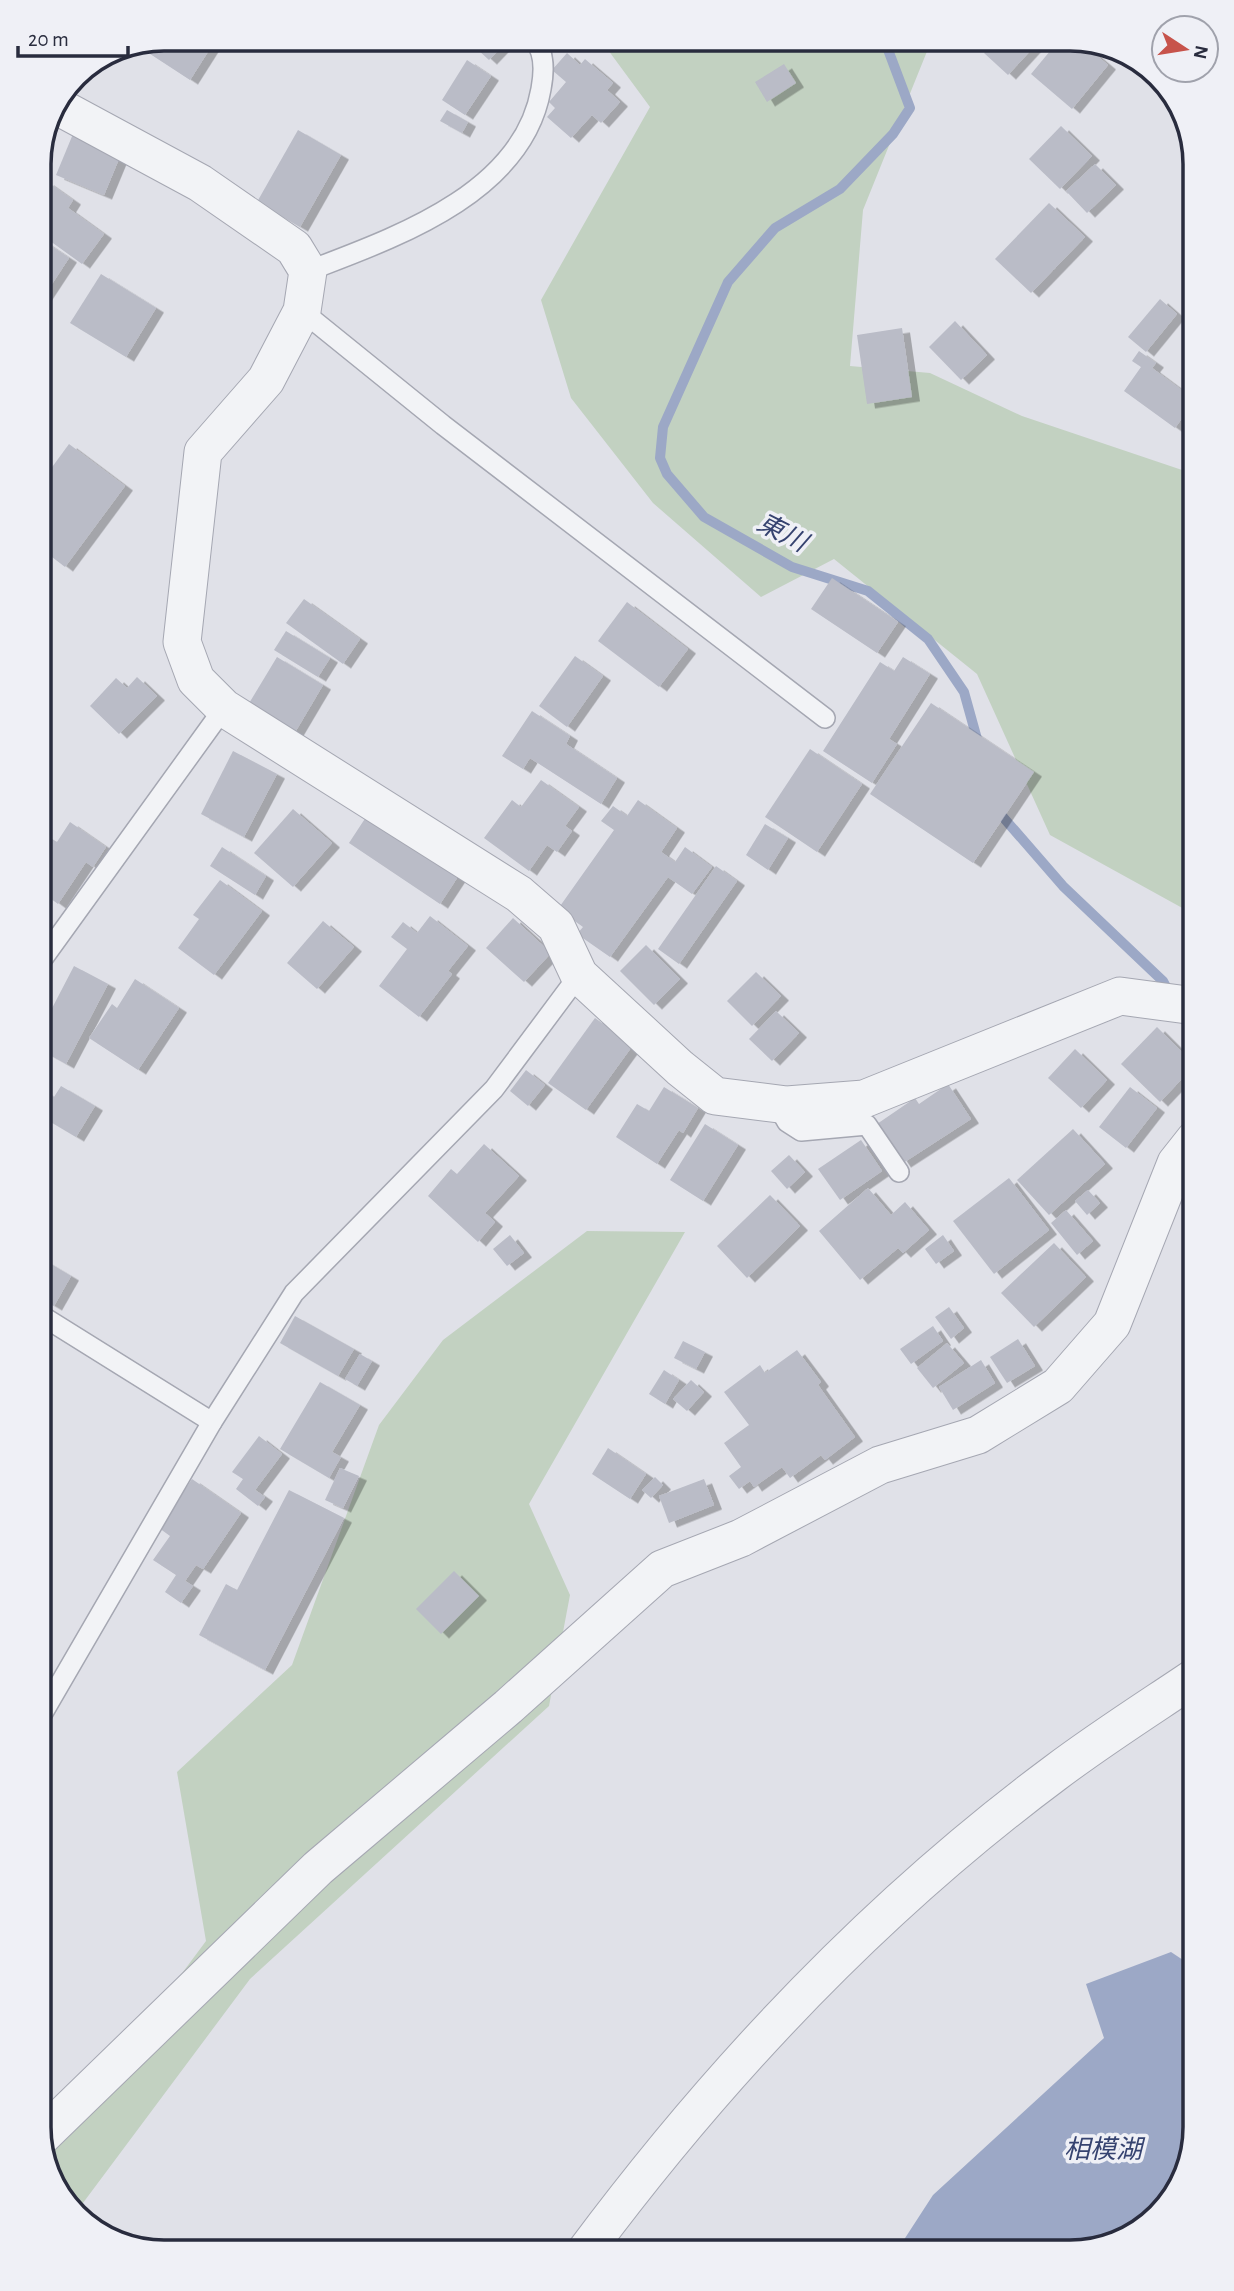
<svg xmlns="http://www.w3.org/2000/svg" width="1234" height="2291" font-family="'Alegreya Sans','Noto Sans JP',sans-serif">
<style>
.green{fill:#c2d1c1}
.water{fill:#9ca8c6}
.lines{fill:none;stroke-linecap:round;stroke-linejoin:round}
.stream{stroke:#9ca8c6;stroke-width:10}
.building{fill:#babcc7;filter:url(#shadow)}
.service-casing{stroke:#a5a7b2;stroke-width:22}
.minor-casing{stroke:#a5a7b2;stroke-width:39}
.service{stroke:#f2f3f6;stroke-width:19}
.minor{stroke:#f2f3f6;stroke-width:37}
.labels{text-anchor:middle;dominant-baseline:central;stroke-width:7;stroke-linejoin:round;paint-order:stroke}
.water-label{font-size:26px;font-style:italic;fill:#364370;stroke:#eff0f6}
.rim{fill:none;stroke:#292c3e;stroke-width:3.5}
</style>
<defs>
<filter id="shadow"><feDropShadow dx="8" dy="4.5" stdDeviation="0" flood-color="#0004"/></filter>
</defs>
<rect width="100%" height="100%" fill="#e0e1e8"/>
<g class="green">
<path d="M600,39H932L863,210L850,366L930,373L1022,416L1185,471L1195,483V915L1050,835L977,674L834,559L761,597L653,503L571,398L541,300L650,107Z"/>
<path d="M587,1231L685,1232L529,1504L570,1595L549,1706L250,1979L77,2211L48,2175L45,2158L206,1941L177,1772L292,1665L379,1425L443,1340Z"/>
</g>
<path class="water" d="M1171,1952L1195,1968V2127L1174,2197L1118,2243L1070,2252H896L933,2195L1104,2038L1086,1984Z"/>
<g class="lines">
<g class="stream">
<path d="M879,39L887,47L910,108L893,134L840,189L775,228L728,282L663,427L660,458L667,474L704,517L792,567L868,591L928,639L964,692L979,746"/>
<path d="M996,809L1063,886L1163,981L1171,996"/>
<path d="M1181,1013L1195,1037"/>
</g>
</g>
<g class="building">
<path d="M164,38L216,39L190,80L141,48L145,42Z"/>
<path d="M466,39H506L508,40L489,60Z"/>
<path d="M997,39H1041L1008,75L984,53Z"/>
<path d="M1060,39H1077L1108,65L1072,109L1031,74Z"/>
<path d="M567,53L580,65L585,59L613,83L607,90L620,102L601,123L592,115L571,138L547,117L555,108L549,102L566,82L552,70Z"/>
<path d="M467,60L491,76L465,115L442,100Z"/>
<path d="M784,64L796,83L767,102L755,82Z"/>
<path d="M447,110L468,122L462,133L440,121Z"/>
<path d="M1061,126L1092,156L1060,189L1029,159Z"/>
<path d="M298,130L341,155L300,227L257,202Z"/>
<path d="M73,134L121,154L104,195L56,175Z"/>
<path d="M1095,164L1116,185L1087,213L1066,191Z"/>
<path d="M46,181L73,200L68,208L104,234L82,264L39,233V191Z"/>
<path d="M1049,203L1085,237L1031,293L995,259Z"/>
<path d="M39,238L69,258L42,299L39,297Z"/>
<path d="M101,274L156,308L126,357L70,323Z"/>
<path d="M1160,299L1177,314L1146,352L1128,337Z"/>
<path d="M955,321L987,355L961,380L929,347Z"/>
<path d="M902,328L912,397L867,404L857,335Z"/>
<path d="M1139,351L1156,363L1152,368L1195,400L1175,428L1124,391L1141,367L1132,361Z"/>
<path d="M69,444L125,486L65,567L39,547V485Z"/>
<path d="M832,578L898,622L877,653L811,609Z"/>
<path d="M304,599L360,639L343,664L286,623Z"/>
<path d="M627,602L688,649L659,687L598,641Z"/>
<path d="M286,631L330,658L318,677L274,650Z"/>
<path d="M575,656L603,676L567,727L539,706Z"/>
<path d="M277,657L323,685L294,734L248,705Z"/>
<path d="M903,657L930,674L889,739L897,744L872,783L823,751L880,662L894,671Z"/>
<path d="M137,677L157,696L119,734L90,706L116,678L127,688Z"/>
<path d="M931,703L1034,772L973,863L870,794Z"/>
<path d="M532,711L570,736L566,744L617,778L601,804L530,758L523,769L502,756Z"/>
<path d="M810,749L862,784L817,852L765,817Z"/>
<path d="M233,751L277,774L244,837L201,814Z"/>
<path d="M541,780L579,807L565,826L572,831L557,852L547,845L529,871L484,838L512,800L521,807Z"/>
<path d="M638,800L677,828L661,852L675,862L685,847L712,867L692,894L668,877L610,957L577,934L583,927L558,909L614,830L601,821L613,806L627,816Z"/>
<path d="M293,809L332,843L293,887L254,853Z"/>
<path d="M368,814L459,875L440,904L349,843Z"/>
<path d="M70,822L106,847L93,867L86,862L58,904L39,890V852L49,837L57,842Z"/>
<path d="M765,824L788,838L768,870L746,855Z"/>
<path d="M222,847L266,876L255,895L210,866Z"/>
<path d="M716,866L737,881L679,964L658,949Z"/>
<path d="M220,880L262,911L214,975L178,948L199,919L193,915Z"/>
<path d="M430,916L468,946L448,971L452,974L419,1017L379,986L407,949L391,937L403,922L417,933Z"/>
<path d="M513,918L551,953L524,982L486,948Z"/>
<path d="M323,921L354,947L317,989L287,963Z"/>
<path d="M646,945L680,979L654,1005L620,971Z"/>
<path d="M74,966L108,984L66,1064L39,1049V1009L49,1014Z"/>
<path d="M756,972L781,996L752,1026L727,1001Z"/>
<path d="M135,979L179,1008L138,1070L89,1038L112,1004L117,1008Z"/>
<path d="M776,1011L799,1033L772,1061L749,1039Z"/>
<path d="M595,1018L633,1045L586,1110L548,1083Z"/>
<path d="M1157,1027L1195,1065L1160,1102L1121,1064Z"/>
<path d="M1075,1049L1107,1080L1081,1108L1048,1078Z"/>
<path d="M526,1070L545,1085L528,1106L510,1091Z"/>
<path d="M948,1084L971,1119L903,1163L877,1124L915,1098L919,1104Z"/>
<path d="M61,1086L95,1106L76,1137L39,1115V1088L54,1097Z"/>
<path d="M664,1087L698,1108L683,1133L679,1130L657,1164L616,1137L637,1104L649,1111Z"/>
<path d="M1130,1087L1157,1108L1126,1148L1099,1127Z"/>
<path d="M705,1124L738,1145L703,1201L670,1180Z"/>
<path d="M1073,1129L1105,1164L1049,1215L1017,1180Z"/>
<path d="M861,1140L882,1171L840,1200L818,1169Z"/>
<path d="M484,1144L519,1176L485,1213L495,1222L478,1242L428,1196L451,1169L457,1174Z"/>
<path d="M789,1155L805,1172L787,1189L771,1171Z"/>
<path d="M1009,1178L1049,1230L994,1274L953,1221Z"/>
<path d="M868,1188L891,1215L905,1202L929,1230L903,1253L898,1248L860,1280L819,1231Z"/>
<path d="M1088,1190L1100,1203L1087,1215L1075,1201Z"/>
<path d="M770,1195L800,1226L747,1278L717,1246Z"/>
<path d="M1066,1210L1093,1241L1077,1255L1051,1223Z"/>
<path d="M510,1235L524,1253L507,1266L493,1249Z"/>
<path d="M943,1235L954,1251L936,1264L925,1249Z"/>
<path d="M1054,1243L1086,1277L1034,1327L1001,1293Z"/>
<path d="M39,1257L71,1276L54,1306L39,1297Z"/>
<path d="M949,1307L964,1328L951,1339L935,1317Z"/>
<path d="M295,1316L354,1349L338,1376L280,1343Z"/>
<path d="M933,1326L943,1341L911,1364L900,1349Z"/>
<path d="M1018,1339L1035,1366L1007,1383L990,1357Z"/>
<path d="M683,1341L705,1352L696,1369L674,1358Z"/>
<path d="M947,1343L964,1363L933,1388L917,1368Z"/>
<path d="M797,1350L821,1382L818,1385L855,1437L825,1460L821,1455L790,1478L782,1467L754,1487L750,1481L739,1489L729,1476L741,1467L724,1443L749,1425L724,1392L760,1365L765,1373Z"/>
<path d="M360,1354L372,1361L357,1386L345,1379Z"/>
<path d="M981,1360L995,1383L953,1410L939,1387Z"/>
<path d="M664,1370L679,1380L665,1404L649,1394Z"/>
<path d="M691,1380L704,1392L687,1411L673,1399Z"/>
<path d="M320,1382L360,1405L332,1452L341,1457L329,1478L280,1449Z"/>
<path d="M259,1436L282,1454L255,1490L265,1497L258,1506L236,1489L243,1479L232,1472Z"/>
<path d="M608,1448L646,1474L630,1499L592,1474Z"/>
<path d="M340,1468L359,1476L343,1508L325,1500Z"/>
<path d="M655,1477L663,1485L651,1498L642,1490Z"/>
<path d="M192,1479L241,1513L203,1569L196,1565L185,1581L193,1586L181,1603L165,1592L176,1575L153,1560L170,1536L159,1528Z"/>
<path d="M704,1479L714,1505L669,1523L659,1496Z"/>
<path d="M289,1490L344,1518L265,1670L199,1635L226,1584L237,1590Z"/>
<path d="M454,1571L479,1596L441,1634L416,1609Z"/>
</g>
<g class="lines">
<g class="service-casing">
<g id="service">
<path d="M308,271C394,238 523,194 541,89C544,73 546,52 533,39"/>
<path d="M302,311L443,425L825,718"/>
<path d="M39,964L224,708"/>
<path d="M776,1103L787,1122L801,1131L867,1125L899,1172"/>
<path d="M39,1314L212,1422"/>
<path d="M40,1718L212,1422L294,1293L494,1089L579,975"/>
</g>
</g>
<g class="minor-casing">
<g id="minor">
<path d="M61,108L200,183L294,248L308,271L302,311L266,380L203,452L182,642L196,680L224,708L519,894L556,926L579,975L680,1068L715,1096L787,1105L864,1099L1120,996L1195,1006"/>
<path d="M41,2137L318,1868L508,1707L662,1569L741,1538L880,1465L978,1435L1058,1386L1112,1324L1176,1163L1195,1139"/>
<path d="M585,2252C719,2072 875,1907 1055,1773C1100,1739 1149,1708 1195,1677"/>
</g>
</g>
<use href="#service" class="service"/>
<use href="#minor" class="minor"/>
</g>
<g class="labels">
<g class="water-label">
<text transform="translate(782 533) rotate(27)">東川</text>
<text x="1103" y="2150">相模湖</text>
</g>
</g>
<path d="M0 0H1234V2291H0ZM164 51H1070A113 113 0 0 1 1183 164V2127A113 113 0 0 1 1070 2240H164A113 113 0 0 1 51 2127V164A113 113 0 0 1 164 51Z" fill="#eff0f6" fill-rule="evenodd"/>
<path class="rim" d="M164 51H1070A113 113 0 0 1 1183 164V2127A113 113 0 0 1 1070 2240H164A113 113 0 0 1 51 2127V164A113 113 0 0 1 164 51Z"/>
<g transform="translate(1185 49) rotate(102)"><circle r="33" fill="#eff0f6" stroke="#a0a2ac" stroke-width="2"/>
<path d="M0-5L12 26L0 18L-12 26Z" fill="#c7534b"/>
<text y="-10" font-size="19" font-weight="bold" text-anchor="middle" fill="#292c3e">N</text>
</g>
<path d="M18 46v10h110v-10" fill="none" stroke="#292c3e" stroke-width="3.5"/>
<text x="28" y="46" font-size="21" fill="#292c3e" stroke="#eff0f6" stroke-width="5" paint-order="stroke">20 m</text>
</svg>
